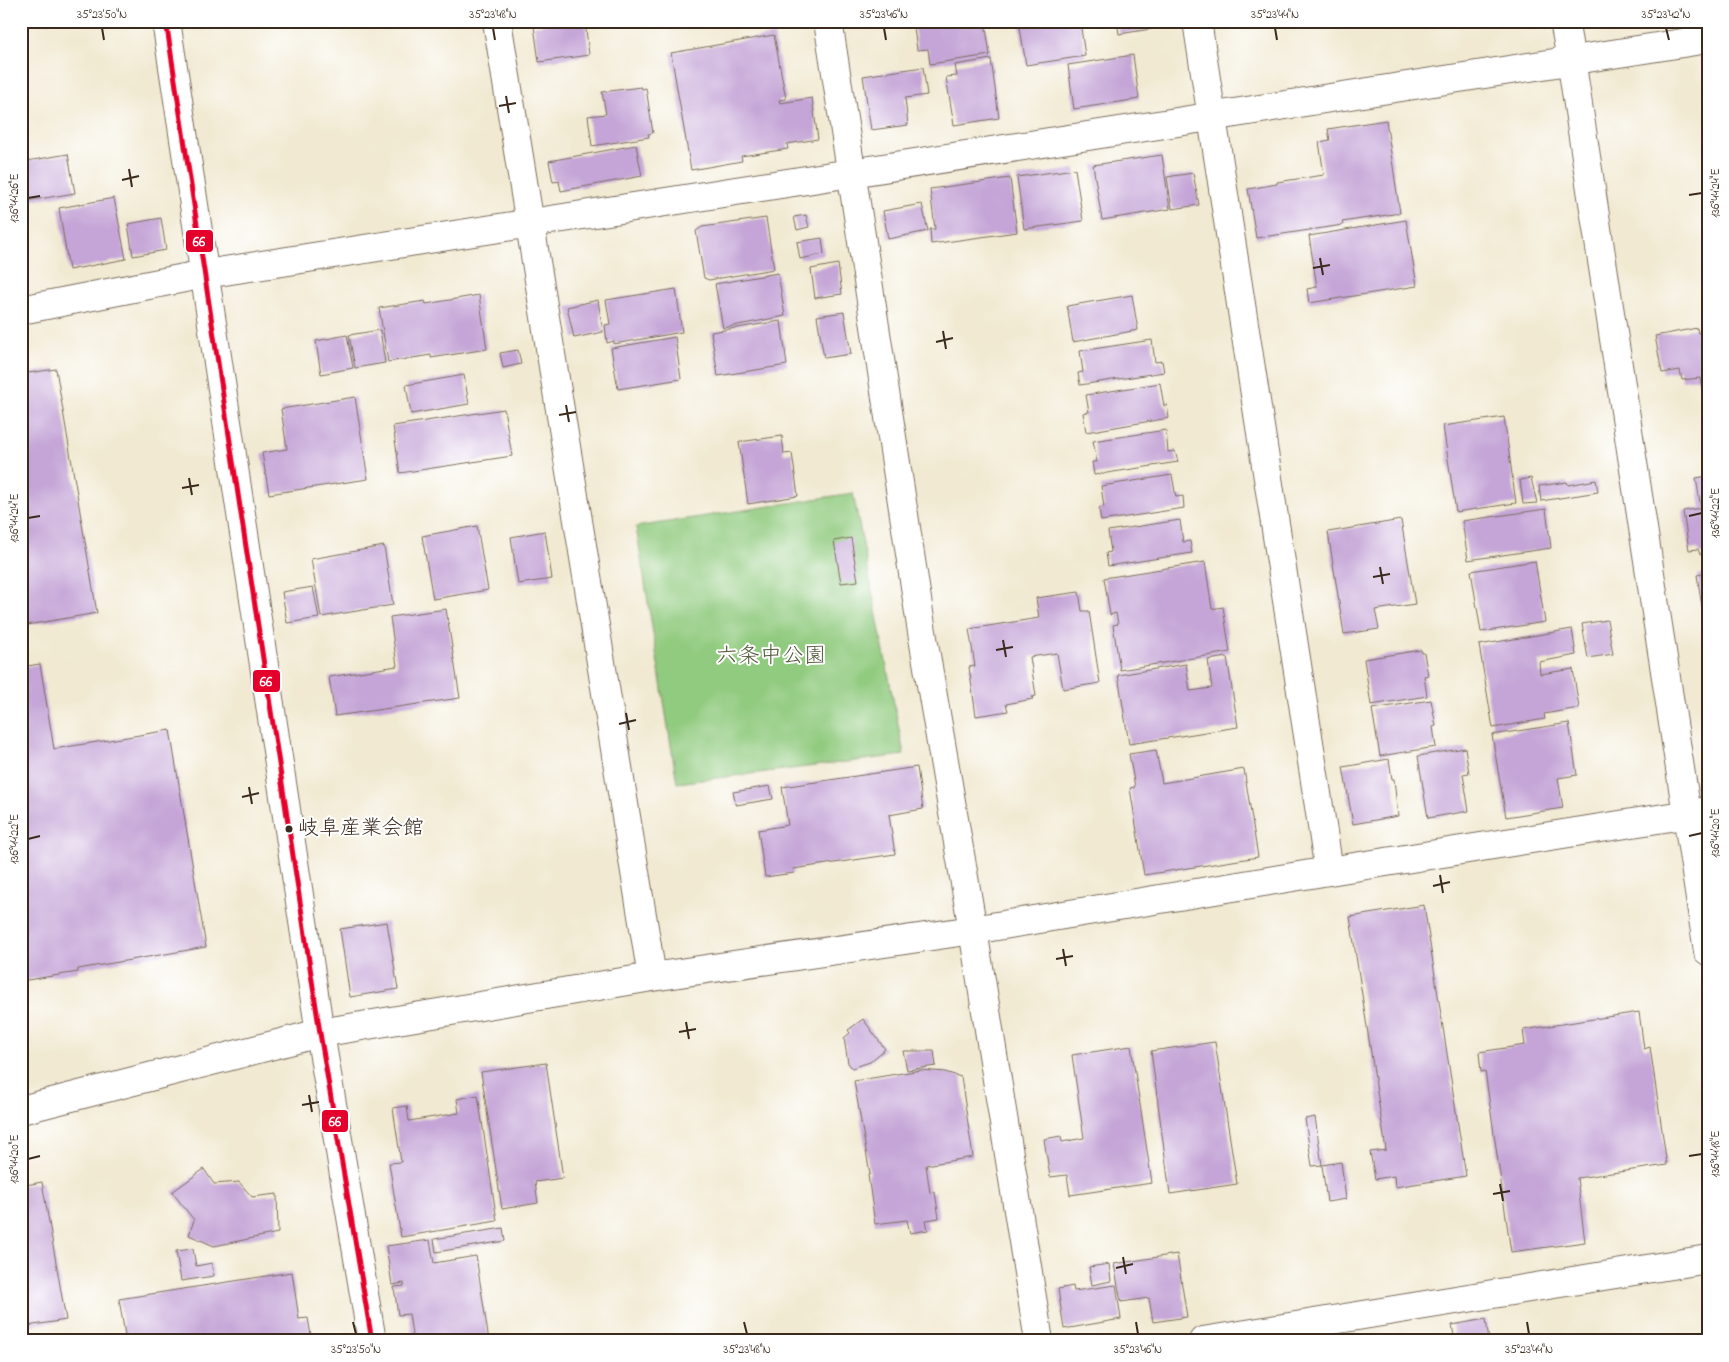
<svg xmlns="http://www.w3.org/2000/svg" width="1729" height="1362" font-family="'Indie Flower','Klee One',sans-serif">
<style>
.green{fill:#91cb7f;stroke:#667a4e}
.building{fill:#c5a5d7}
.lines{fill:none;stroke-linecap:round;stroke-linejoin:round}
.minor-casing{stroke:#7b6d5d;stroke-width:30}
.minor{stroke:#fff;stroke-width:28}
.bus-1-casing{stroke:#fff;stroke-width:9}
.bus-1{stroke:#e4002b;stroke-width:5}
.ticks{fill:none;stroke:#3b2a1e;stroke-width:2}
.bus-dot{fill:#3b2a1e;stroke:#fff;stroke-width:2}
.labels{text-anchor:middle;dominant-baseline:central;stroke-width:4;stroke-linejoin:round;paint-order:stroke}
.bus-label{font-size:21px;fill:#3b2a1e;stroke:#fff;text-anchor:start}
.park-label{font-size:22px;fill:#555a3b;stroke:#fff}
.line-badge{stroke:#fff;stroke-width:2}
.badge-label{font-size:14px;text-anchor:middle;font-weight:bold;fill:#fff}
.neatline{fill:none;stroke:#3b2a1e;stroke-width:2}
.ticks-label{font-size:12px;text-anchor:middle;fill:#3b2a1e}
</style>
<rect width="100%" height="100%" fill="#fff"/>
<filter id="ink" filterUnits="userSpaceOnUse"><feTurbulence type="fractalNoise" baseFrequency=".02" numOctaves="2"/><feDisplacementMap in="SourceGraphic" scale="10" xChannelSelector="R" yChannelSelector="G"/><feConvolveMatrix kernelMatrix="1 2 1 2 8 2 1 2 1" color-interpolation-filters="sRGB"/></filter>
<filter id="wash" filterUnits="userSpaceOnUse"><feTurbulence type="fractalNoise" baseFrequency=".0096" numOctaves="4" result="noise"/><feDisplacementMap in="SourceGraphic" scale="20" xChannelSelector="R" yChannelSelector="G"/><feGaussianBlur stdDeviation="1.12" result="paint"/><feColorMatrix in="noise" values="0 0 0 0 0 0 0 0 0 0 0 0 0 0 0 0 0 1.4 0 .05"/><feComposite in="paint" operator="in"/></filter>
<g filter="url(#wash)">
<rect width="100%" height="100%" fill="#f1e9d1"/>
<path class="green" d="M853,493L904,755L677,783L636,527Z"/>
<g id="blocks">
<g class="building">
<path d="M21,21H51V22L21,26Z"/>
<path d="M566,21H585L589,55L539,62L534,26Z"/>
<path d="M956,21H985L990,55L930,64L928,49L917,50L914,28Z"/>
<path d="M1019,21H1080L1085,56L1026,65Z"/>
<path d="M1117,21H1150L1151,29L1119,34Z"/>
<path d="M774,35L786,99L779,100L780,103L812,98L818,139L787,144L788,149L741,156L742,161L691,170L671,53Z"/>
<path d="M1133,55L1139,99L1074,109L1068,65Z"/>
<path d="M991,59L999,118L954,125L946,77L957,76L955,65Z"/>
<path d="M923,67L927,95L905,98L908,125L871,130L863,76Z"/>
<path d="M641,87L642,89L646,88L653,133L648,134L649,137L592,146L588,116L606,114L602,92Z"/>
<path d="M1386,120L1400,213L1342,222L1343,225L1256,238L1248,189L1277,184V182L1324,175L1319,142L1330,140L1328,129Z"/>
<path d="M636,145L642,176L561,191L559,181L553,182L549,161Z"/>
<path d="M68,154L75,193L21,202V162Z"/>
<path d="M1162,155L1170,209L1102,220L1093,165Z"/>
<path d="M1075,169L1083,221L1024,229L1017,177Z"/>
<path d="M1193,173L1199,205L1172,209L1167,177Z"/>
<path d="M1010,178L1017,232L931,244L930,229H935L930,189Z"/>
<path d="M114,198L126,259L69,270L59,208Z"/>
<path d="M922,204L928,231L888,239L883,211Z"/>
<path d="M806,215L809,227L797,230L794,217Z"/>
<path d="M161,218L166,250L133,256L128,224Z"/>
<path d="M766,218L774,269L709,280L704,278L696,231L702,227Z"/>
<path d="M1406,220L1417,286L1309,303L1307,289L1317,287L1309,236Z"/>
<path d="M822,238L824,254L800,259L797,242Z"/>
<path d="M838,264L842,294L815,298L811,269Z"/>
<path d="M778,273L785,316L723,328L715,284Z"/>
<path d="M676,289L682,332L614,344V341L607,343L605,325L610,324L606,300Z"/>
<path d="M479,295L487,349L431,358V355L388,362L379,308L425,301L426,304Z"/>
<path d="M1132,295L1138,330L1073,342L1067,306Z"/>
<path d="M598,300L603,332L574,338L567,307Z"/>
<path d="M844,312L851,354L824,358L817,316Z"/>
<path d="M781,321L787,365L718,376L711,332Z"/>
<path d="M1697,328L1698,333L1708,332V418L1700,378L1682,380L1680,370L1662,373L1655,336Z"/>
<path d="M380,330L385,363L355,368L349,335Z"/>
<path d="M347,335L353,368L321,374L316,341Z"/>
<path d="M675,337L681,379L618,389L611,348Z"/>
<path d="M1152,340L1155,362L1162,361L1164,372L1080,385L1078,373L1083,372L1080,351Z"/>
<path d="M518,350L521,364L503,368L500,353Z"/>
<path d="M56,369L97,613L21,626V374Z"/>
<path d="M464,375L469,404L411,414L406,385Z"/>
<path d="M1160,383L1164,406L1167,405L1169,418L1086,432L1083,413L1089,412L1086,395Z"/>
<path d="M355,397L368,479L269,494L262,453L287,449L281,409Z"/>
<path d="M504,409L512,456L400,473L393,426Z"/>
<path d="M1504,417L1516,503L1456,512L1443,426Z"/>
<path d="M1166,430L1168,452L1175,451L1178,462L1094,475L1092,462H1097L1093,441Z"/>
<path d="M782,436L784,454L792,453L798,496L748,504L739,442Z"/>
<path d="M1172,475L1176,497L1183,496L1184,508L1101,521L1099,508L1104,507L1101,486Z"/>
<path d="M1708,476V553L1700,554L1698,549L1689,550L1683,511L1701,508L1696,478Z"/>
<path d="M1531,478L1537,503L1523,504L1520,480Z"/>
<path d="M1596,480L1598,492L1541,501L1539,486L1567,482L1568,485Z"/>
<path d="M1546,509L1551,548L1468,560L1462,521Z"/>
<path d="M1180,520L1183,542L1190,541L1192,553L1108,566L1106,553L1111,552L1108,531Z"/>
<path d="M1401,520L1415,604L1375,610L1379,629L1344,634L1328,532Z"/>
<path d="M477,526L488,590L433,599L422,536Z"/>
<path d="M545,531L552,579L518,584L511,537Z"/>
<path d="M851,538L858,581L841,583L834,541Z"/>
<path d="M384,546L393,605L321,617L311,559Z"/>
<path d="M1535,561L1545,622L1481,632L1471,571Z"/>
<path d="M1205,562L1212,609L1223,607L1230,652L1120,670L1113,625L1118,624L1116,613L1110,615L1104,578Z"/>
<path d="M1708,573V638H1707L1697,575Z"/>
<path d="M313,587L319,618L287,623L282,592Z"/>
<path d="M1079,592L1082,611H1089L1100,683L1063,689L1057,653L1030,657L1036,696L1032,697L1033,699L1006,704L1008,711L976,716L969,667L975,666L969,629L1039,618L1036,598Z"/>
<path d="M446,609L460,698L335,716L329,677L397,666L390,617Z"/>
<path d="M1607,620L1613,654L1588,658L1582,624Z"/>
<path d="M1572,629L1576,655L1539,662L1540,674L1573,669L1579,708L1544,714L1545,719L1493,728L1479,645Z"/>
<path d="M1421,650L1422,653H1424L1428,675L1424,676L1427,696L1371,705L1364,659Z"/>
<path d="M1227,657L1238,727L1129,744L1118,675L1186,664L1190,691L1212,688L1208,660Z"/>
<path d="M40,664L54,749L170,730L206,947L78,969V972L21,981V667Z"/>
<path d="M1431,700L1436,726L1433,727L1436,747L1380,756L1372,709Z"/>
<path d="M1569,723L1577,775L1558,778L1563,808L1506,817L1492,735Z"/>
<path d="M1465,748L1469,773L1463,774L1469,811L1428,818L1418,756Z"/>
<path d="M1156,750L1162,783L1244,769L1258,857L1144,875L1130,788L1135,787L1129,754Z"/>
<path d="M1389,759L1392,779H1394L1398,816L1353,824L1343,767Z"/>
<path d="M917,767L923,809L889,815L895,854L793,869L794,873L765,877L758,830L788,825L782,787Z"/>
<path d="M770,786L773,799L736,805L733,792Z"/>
<path d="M1424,905L1466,1176L1395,1187L1394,1176L1375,1179L1370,1152L1386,1150L1350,917Z"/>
<path d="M387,922L398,989L350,997L340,929Z"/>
<path d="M1639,1012L1644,1049L1650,1047L1667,1165L1577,1178L1585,1242L1511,1252L1485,1071L1481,1072L1479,1052L1525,1045L1523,1030Z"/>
<path d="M863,1019L885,1049L870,1062L852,1068L848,1063L844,1038L850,1033L848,1030Z"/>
<path d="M1215,1042L1237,1184L1170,1194L1151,1051Z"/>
<path d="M1131,1046L1152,1183L1070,1195L1067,1175L1050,1177L1044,1139L1061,1136L1062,1142L1084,1138L1072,1055Z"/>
<path d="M903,1051H934L936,1066L907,1070Z"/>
<path d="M546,1063L563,1178L535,1182L538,1203L502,1209L481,1072Z"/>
<path d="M921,1070L945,1072L961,1077L973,1157L926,1165L930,1193L935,1192L939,1218L926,1220L928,1230L910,1233L907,1220L875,1224L868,1175L870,1174L854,1081Z"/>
<path d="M478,1095L497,1221L401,1237L389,1163L401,1162L393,1108L407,1106L409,1121L459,1113L457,1099Z"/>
<path d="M1315,1117L1322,1165L1312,1166L1305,1119Z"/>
<path d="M1341,1162L1346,1199L1327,1202L1322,1165Z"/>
<path d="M204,1169L214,1184L239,1182L252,1197L277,1194L278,1233L214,1246L189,1235L194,1220L172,1192Z"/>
<path d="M42,1182L66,1320L21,1327V1186Z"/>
<path d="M503,1228L505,1241L436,1252L434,1239Z"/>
<path d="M430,1240L434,1263L476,1256L489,1341H413L409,1314L398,1315L394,1287L404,1286V1283L392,1285L386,1246Z"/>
<path d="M193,1249L196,1266L212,1263L214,1276L181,1281L176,1251Z"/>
<path d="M1177,1254L1187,1317L1153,1322L1149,1298L1121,1302L1114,1264Z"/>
<path d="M1109,1264L1111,1281L1092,1285L1089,1267Z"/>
<path d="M292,1272L299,1319L308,1318L312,1341H126L119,1299Z"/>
<path d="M1116,1285L1121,1319L1064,1329L1058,1289L1073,1286L1074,1291Z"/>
<path d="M1486,1319L1489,1341H1455L1452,1325Z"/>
</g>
</g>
</g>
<g filter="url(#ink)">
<use href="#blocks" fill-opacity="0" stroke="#7b6d5d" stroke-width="1"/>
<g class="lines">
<g class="minor-casing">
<g id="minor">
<path d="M166,21L320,1033L372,1341"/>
<path d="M497,21L652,977"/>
<path d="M828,21L922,632L973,930L1039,1341"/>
<path d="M1197,21L1329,871"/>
<path d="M1564,21L1571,59L1708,951"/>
<path d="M21,310L205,274L1708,39"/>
<path d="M21,1110L320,1033L652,977L973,930L1329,871L1708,811"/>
<path d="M1203,1341L1708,1259"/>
</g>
</g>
<use href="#minor" class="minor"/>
<g class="bus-1-casing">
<path id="bus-1" d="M166,21L320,1033L372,1341"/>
</g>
<use href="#bus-1" class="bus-1"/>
</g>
</g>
<path class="ticks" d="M102,28L104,40M493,28L495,40M884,28L886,40M1275,28L1277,40M1666,28L1669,40M506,96L509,113M499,106L516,103M129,169L132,187M122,180L139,176M1689,195L1702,193M28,198L40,196M1320,258L1323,275M1313,268L1330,265M943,331L946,349M936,342L953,338M566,405L569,422M559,415L576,412M189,478L192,495M182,488L199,485M1689,516L1702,513M28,518L40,516M1380,567L1383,584M1373,577L1390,574M1003,640L1006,657M996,650L1013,647M626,713L629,730M619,724L636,720M249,787L252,804M242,797L259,793M1689,836L1702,833M28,839L40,836M1440,875L1443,893M1433,886L1450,882M1063,949L1066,966M1056,959L1073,956M686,1022L689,1039M679,1032L696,1029M309,1095L312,1112M302,1105L319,1102M1689,1156L1702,1154M28,1159L40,1156M1500,1184L1503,1201M1493,1194L1510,1191M1123,1257L1126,1274M1116,1268L1133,1264M353,1322L356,1334M744,1322L747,1334M1136,1322L1138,1334M1527,1322L1529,1334"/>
<circle class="bus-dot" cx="289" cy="829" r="4.5"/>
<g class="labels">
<g class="bus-label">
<text x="298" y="829">岐阜産業会館</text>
</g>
<g class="park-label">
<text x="771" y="657">六条中公園</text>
</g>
</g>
<g class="line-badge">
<rect x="185" y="229" width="29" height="24" rx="5" fill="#e4002b"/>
<rect x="252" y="669" width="29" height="24" rx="5" fill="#e4002b"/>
<rect x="321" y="1109" width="28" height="24" rx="5" fill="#e4002b"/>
</g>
<g class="badge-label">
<text x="199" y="246">66</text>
<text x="266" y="686">66</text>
<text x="335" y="1126">66</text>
</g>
<rect width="1729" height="1362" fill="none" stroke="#fff" stroke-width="55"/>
<rect x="28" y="28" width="1674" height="1306" class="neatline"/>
<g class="ticks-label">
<text x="102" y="18">35°23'50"N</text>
<text x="493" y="18">35°23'48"N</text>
<text x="884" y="18">35°23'46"N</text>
<text x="1275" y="18">35°23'44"N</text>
<text x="1666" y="18">35°23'42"N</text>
<text transform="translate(1715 193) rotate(-90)" y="4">136°44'24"E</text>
<text transform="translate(14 198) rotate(-90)" y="4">136°44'26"E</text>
<text transform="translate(1715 513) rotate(-90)" y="4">136°44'22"E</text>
<text transform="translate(14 518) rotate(-90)" y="4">136°44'24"E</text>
<text transform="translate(1715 833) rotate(-90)" y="4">136°44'20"E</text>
<text transform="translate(14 839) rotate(-90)" y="4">136°44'22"E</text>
<text transform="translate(1715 1154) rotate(-90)" y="4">136°44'18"E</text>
<text transform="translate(14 1159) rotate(-90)" y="4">136°44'20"E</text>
<text x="356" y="1353">35°23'50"N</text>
<text x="747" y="1353">35°23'48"N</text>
<text x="1138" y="1353">35°23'46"N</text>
<text x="1529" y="1353">35°23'44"N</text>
</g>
</svg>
